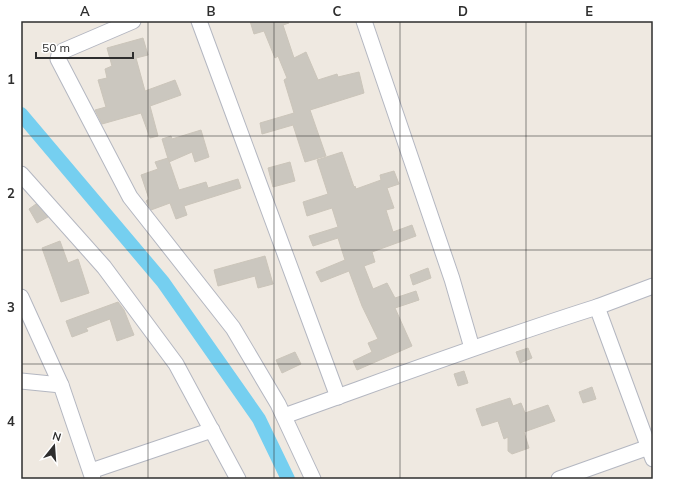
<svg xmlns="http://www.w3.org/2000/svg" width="674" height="500" font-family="Mulish,sans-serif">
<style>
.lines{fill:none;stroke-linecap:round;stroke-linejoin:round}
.canal{stroke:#75cff0;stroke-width:14}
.building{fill:#cbc7bf;stroke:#cbc5ba}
.minor-casing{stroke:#b4b7c1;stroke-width:17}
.minor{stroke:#fff;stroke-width:15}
.grid{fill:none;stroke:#2e2e2e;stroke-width:1;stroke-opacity:0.55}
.neatline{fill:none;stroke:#2e2e2e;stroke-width:1.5}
.grid-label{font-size:13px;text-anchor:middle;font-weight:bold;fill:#2e2e2e}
</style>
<rect width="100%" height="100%" fill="#efe9e1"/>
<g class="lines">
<path class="canal" d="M21,114L163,282L259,419L288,479"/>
</g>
<g class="building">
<path d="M250,21H288L289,23L283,25L294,58L306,52L318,80L337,74L338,77L359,72L364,93L310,110L326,156L305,162L293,125L262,134L260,123L294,113L284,80L287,78L278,56L275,58L264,31L254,34Z"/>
<path d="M143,38L148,55L136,58L145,91L175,80L181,95L150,106L158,136L150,138L141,113L102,124L95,110L106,107L98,80L107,78L105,69L112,66L107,48Z"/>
<path d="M201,130L209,157L195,162L192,152L169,162L162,139L171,136L172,139Z"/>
<path d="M342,152L354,187L355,186L356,189L381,180L380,175L394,171L399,184L387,188L394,208L386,210L393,232L412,225L416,236L372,252L375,262L364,266L373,289L387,283L395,298L416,291L419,300L395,308L412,346L357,370L353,361L372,352L368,343L378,339L362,306L349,271L321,282L316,272L345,260L338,238L313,246L309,236L338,227L332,208L307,216L303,202L328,194L317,160Z"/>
<path d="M168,158L179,190L206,182L208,188L238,179L241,188L184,206L187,215L176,219L170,203L151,210L146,201L149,199L141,175L158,169L155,162Z"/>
<path d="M290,162L295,181L273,187L268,168Z"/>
<path d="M36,204L48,217L37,223L29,209Z"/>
<path d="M60,241L68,263L78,259L89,293L61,302L42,248Z"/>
<path d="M265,256L273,284L258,288L255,276L218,286L214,270Z"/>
<path d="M428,268L431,278L413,285L410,275Z"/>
<path d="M118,302L124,310L134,335L117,341L110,319L86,328L88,331L72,337L66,321Z"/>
<path d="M528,348L532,358L520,363L516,352Z"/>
<path d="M295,352L301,364L282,373L276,360Z"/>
<path d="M464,371L468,383L458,386L454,374Z"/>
<path d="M592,387L596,399L583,403L579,392Z"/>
<path d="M510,398L513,406L521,403L525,413L548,405L555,421L524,432L529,448L512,454L508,451V437L504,439L498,421L482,426L476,409Z"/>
</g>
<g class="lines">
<g class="minor-casing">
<g id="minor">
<path d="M133,21L63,51L59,55L58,59L130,197L233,328L278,404L313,479"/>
<path d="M199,21L338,397"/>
<path d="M364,21L452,279L472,348"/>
<path d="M21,174L104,267L176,364L238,479"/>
<path d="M21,297L61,385L93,479"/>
<path d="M597,307L653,286"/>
<path d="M21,381L61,385"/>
<path d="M284,416C388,379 492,340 597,307L653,459"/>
<path d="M91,471L212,430"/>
<path d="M559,479L649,447"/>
</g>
</g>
<use href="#minor" class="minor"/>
</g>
<path class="grid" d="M148,21V479M274,21V479M400,21V479M526,21V479M21,136H653M21,250H653M21,364H653"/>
<rect width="674" height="500" fill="none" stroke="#ffffff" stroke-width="44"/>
<g transform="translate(54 446) rotate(17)" stroke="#ffffff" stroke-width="3" paint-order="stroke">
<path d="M0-3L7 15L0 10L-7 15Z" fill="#2e2e2e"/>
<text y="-6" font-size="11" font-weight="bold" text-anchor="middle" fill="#2e2e2e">N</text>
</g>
<path d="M36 52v6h97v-6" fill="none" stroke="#2e2e2e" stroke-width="2"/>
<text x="42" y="52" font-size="12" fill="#2e2e2e" stroke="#ffffff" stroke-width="3" paint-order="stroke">50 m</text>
<rect x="22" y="22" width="630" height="456" class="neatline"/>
<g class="grid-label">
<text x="85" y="16">A</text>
<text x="211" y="16">B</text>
<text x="337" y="16">C</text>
<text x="463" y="16">D</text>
<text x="589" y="16">E</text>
<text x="11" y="84">1</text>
<text x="11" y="198">2</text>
<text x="11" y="312">3</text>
<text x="11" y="426">4</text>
</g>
</svg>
